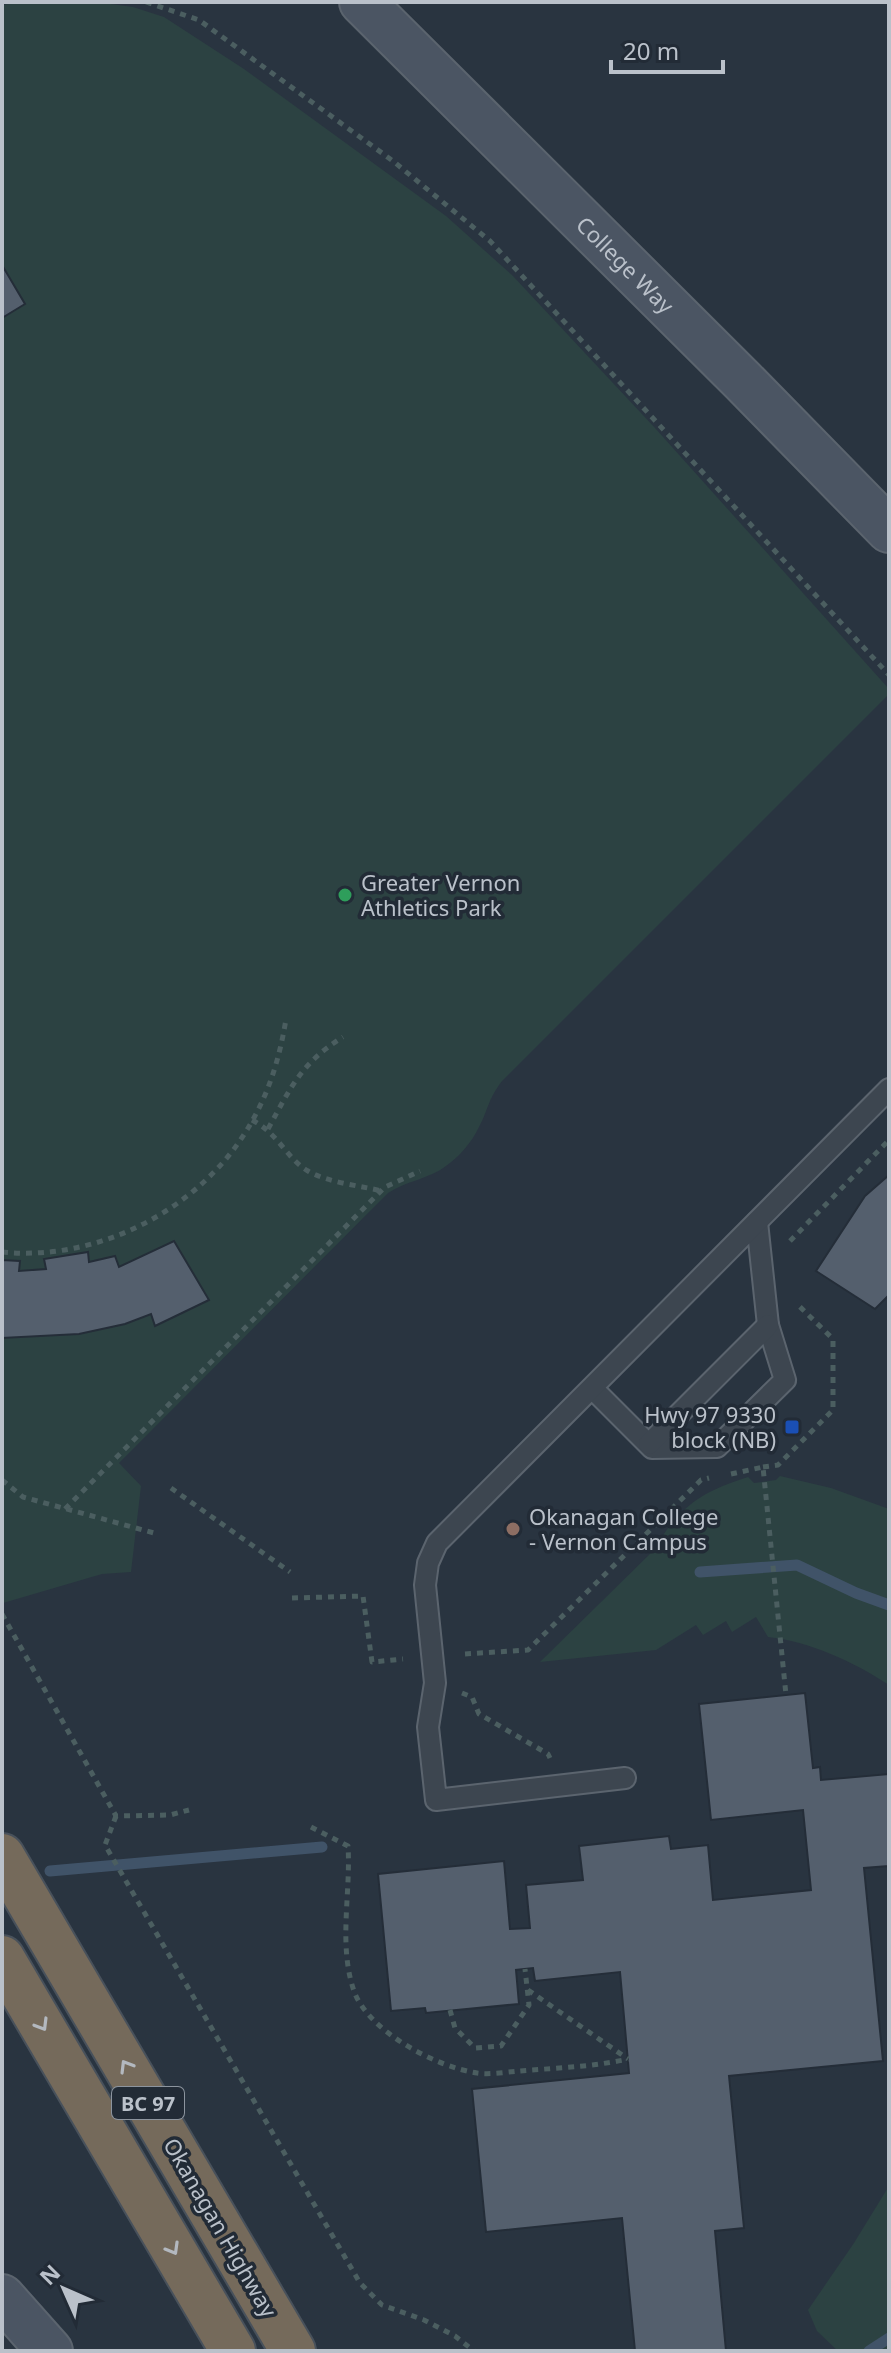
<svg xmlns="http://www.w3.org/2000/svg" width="891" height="2353" font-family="'Noto Sans',sans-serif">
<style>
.green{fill:#2c4242}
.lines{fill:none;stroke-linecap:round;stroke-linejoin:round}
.stream{stroke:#405368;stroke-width:11}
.building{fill:#545f6d;stroke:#242d38;stroke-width:2}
.lane-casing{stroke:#5b646e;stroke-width:24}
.secondary-casing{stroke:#5b646e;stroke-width:48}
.highway-casing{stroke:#48515b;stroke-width:48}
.path{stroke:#4b5e60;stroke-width:5;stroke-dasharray:6 6;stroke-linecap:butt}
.lane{stroke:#3d4650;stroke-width:20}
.secondary{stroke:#4b5563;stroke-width:44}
.highway{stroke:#756a5b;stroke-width:44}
.oneway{stroke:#b3b8bf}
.leisure-dot{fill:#2e9e5b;stroke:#222b36;stroke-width:3}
.transit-dot{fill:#1a4fb4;stroke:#222b36;stroke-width:3}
.education-dot{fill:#8d6e63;stroke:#222b36;stroke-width:3}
.labels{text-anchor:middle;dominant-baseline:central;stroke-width:7;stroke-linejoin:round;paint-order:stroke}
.shield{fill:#222b36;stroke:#8c949e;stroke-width:2}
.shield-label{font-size:20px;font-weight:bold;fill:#bac1ca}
.street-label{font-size:22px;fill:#bac1ca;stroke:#222b36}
.poi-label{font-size:22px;fill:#bac1ca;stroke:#222b36;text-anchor:start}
</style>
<rect width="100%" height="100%" fill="#293440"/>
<g class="green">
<path d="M23,2H96L133,7L164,17L244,69L446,216L512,275L655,428L889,689V694L502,1081C487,1101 489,1108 479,1127C472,1142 459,1157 446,1166C429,1179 406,1181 388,1193L119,1463L141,1486L131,1572L102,1574L3,1603L2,5Z"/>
<path d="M780,1476L831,1488L889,1509V1685C854,1662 809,1641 768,1637L756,1617L732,1632L726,1621L703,1635L696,1625L656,1650L540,1662L653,1551C679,1507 700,1492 748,1477L754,1483L776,1480Z"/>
<path d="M889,2186V2351H838L817,2331L808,2310L854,2243Z"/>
</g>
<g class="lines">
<g class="stream">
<path d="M700,1572L797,1565L856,1593L889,1605"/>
<path d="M50,1871L322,1847"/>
<path d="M869,2351L889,2338"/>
</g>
</g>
<g class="building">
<path d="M2,265L25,304L2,318Z"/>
<path d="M889,1175V1295L875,1309L816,1271L865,1196Z"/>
<path d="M174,1241L209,1300L155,1326L151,1314L125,1324L79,1334L2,1338V1260L20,1261L19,1271L46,1269L44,1259L88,1252L89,1262L115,1256L119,1267Z"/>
<path d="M805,1693L813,1768L820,1767L821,1780L889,1774V1866L864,1868L883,2061L729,2076L744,2228L715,2231L726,2351H635L622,2218L486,2232L472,2089L629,2073L620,1972L535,1981L533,1968L516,1970L519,2004L426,2013L425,2008L391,2011L378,1874L504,1861L510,1929L530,1928L526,1885L583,1880L579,1846L669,1836L671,1849L708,1845L713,1900L811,1890L803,1810L711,1820L699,1704Z"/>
</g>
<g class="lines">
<g class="lane-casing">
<g id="lane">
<path d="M592,1388L652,1448L717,1447L785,1380L768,1325L757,1222"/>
<path d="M649,1444L768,1325"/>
<path d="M625,1778L436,1800L428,1727L435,1683L425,1585L428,1563L437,1543L889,1089"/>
</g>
</g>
<g class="secondary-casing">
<g id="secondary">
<path id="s1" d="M362,2L743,381L889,530"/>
<path d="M2,2297L50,2351"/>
</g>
</g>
<g class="highway-casing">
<g id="highway">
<path d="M2,1856L293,2351"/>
<path d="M2,1958L233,2351"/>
</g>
</g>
<g class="path">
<path d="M146,2L199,20L393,161L490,241L889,675"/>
<path d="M252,1120C279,1134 286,1158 308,1171C326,1182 361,1186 382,1191"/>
<path d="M268,1129C291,1087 301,1063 343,1037"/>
<path d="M790,1241L889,1140"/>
<path d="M2,1252C99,1262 203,1208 251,1123C270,1090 280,1056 286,1019"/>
<path d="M763,1467L778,1465L833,1410V1339L796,1303"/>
<path d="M731,1474L763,1467L786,1695"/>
<path d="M2,1480L23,1497L154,1533"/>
<path d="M171,1488L290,1572"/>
<path d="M65,1509L385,1187L420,1171"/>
<path d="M292,1598L363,1596L372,1662L403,1659"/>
<path d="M2,1614L116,1816L170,1815L189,1810"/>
<path d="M465,1654L528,1650L701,1480L709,1478"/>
<path d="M462,1693L472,1697L479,1714L548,1754L550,1758"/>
<path d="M116,1816L105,1845L360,2283L382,2305L424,2320L455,2336L474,2351"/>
<path d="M311,1827L348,1846C351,1893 338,1945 354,1991C368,2031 436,2067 477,2073C490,2075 506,2072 519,2071C555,2068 592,2067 628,2059"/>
<path d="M528,1990L628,2059"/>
<path d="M450,2010L455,2028L475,2048L501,2046L529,2005L525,1969"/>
</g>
<use href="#lane" class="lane"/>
<use href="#secondary" class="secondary"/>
<use href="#highway" class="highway"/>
</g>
<defs><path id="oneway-chevron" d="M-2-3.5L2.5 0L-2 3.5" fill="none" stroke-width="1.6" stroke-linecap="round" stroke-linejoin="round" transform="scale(2)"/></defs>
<g class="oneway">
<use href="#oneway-chevron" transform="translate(42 2025) rotate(59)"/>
<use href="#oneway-chevron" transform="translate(126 2066) rotate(-121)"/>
<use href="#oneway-chevron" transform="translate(173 2249) rotate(60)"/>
</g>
<circle class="leisure-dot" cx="345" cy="895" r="8"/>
<rect class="transit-dot" x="784" y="1419" width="16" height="16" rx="4"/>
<circle class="education-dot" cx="513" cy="1529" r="8"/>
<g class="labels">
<rect class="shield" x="112" y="2087" width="72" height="32" rx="6"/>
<g class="shield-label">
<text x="148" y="2103">BC 97</text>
</g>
<g class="street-label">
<text stroke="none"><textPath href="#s1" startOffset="372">College Way</textPath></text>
<text transform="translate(221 2227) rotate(60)">Okanagan Highway</text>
</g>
<g class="poi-label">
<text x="361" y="882">Greater Vernon<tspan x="361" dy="25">Athletics Park</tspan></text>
<text x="776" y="1414" text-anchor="end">Hwy 97 9330<tspan x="776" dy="25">block (NB)</tspan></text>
<text x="529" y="1516">Okanagan College<tspan x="529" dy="25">- Vernon Campus</tspan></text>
</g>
</g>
<rect width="891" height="2353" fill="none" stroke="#bac1ca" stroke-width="8"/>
<g transform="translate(64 2289) rotate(315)" stroke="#222b36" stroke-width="6" paint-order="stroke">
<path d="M0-6L14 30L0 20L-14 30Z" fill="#bac1ca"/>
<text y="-12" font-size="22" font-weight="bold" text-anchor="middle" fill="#bac1ca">N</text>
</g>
<path d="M611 60v12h112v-12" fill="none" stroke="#bac1ca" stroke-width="4"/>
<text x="623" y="60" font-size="24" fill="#bac1ca" stroke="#222b36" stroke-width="6" paint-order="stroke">20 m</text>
</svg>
